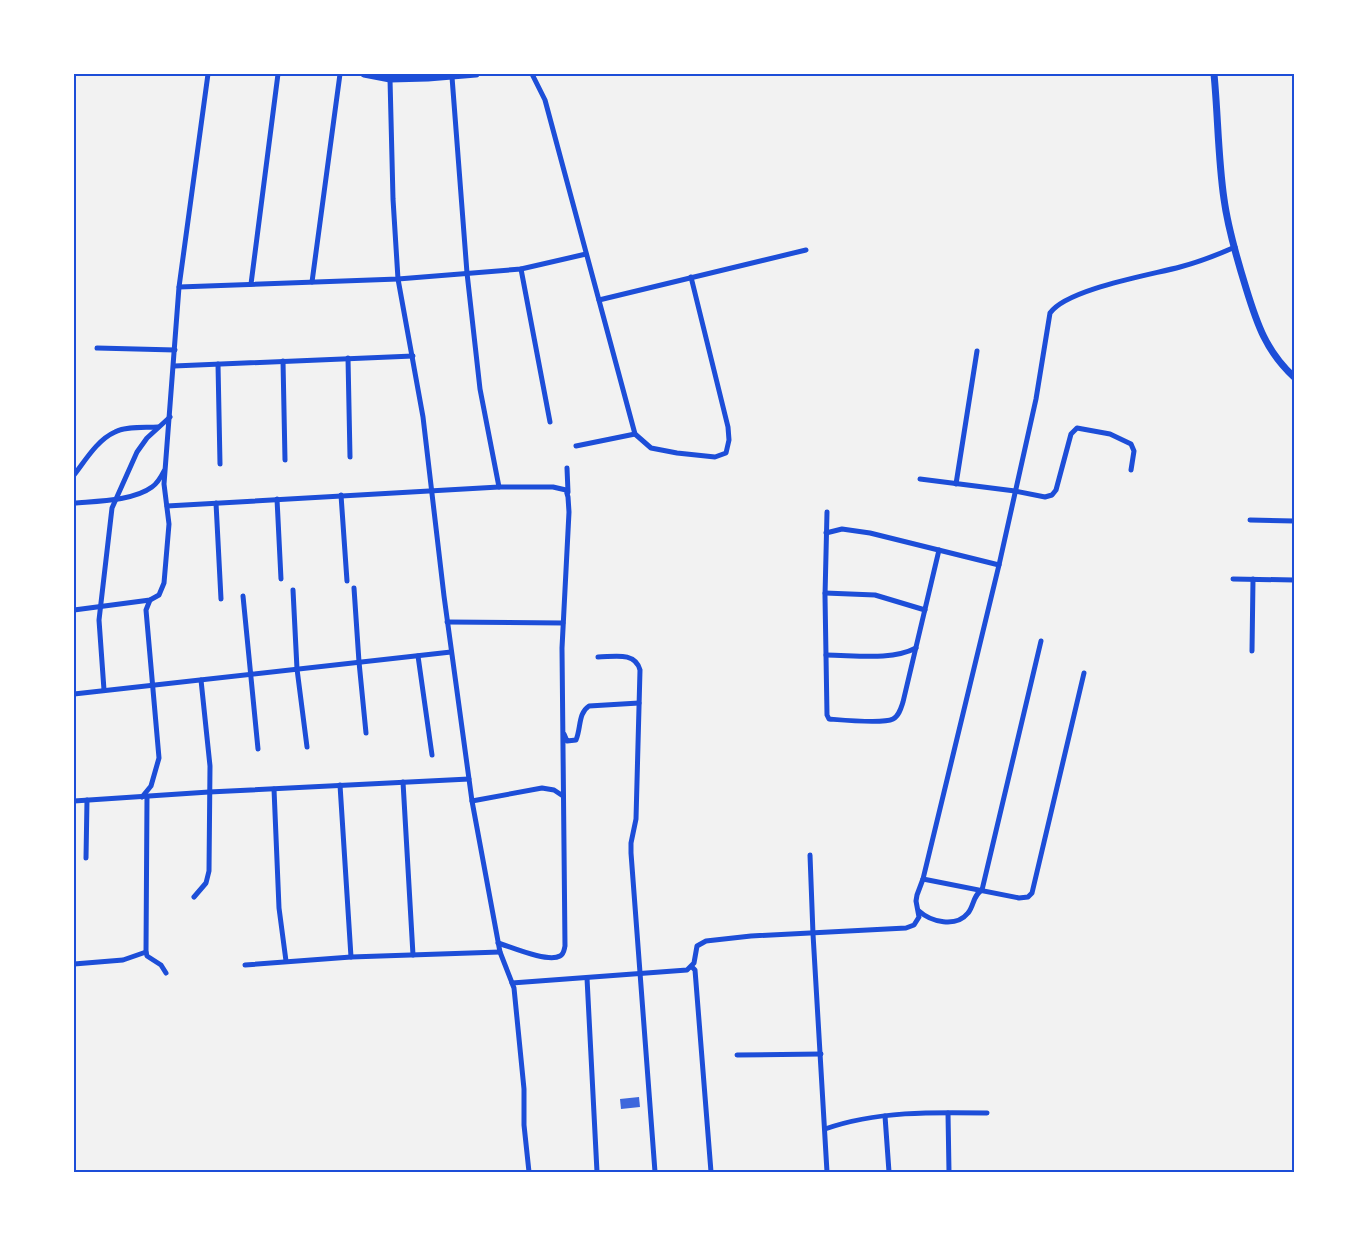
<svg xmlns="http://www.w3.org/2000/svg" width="1368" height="1246" font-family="Ubuntu,sans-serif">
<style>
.building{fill:#3d67dc}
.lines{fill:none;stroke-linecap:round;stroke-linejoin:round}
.minor{stroke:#1d4ed8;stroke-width:5}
.tertiary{stroke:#1d4ed8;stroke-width:7}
.neatline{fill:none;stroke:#1d4ed8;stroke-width:2}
</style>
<rect width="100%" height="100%" fill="#f2f2f2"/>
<path class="building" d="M639,1097L640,1107L621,1109L620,1099Z"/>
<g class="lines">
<g class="minor">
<path d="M532,74L545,100L635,434L651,448L677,453L715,457L726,453L729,440L728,427L691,277"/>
<path d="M452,77L467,273L480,389L499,487"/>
<path d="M390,79L393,199L398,279L423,417L444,596L472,801L500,952L514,988L524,1089V1125L529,1172"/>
<path d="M521,269L550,422"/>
<path d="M312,282L340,74"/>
<path d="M251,284L278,74"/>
<path d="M179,287L398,279L521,269L586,254"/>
<path d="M599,300L806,250"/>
<path d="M97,348L175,350"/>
<path d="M348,358L350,457"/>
<path d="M283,361L285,460"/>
<path d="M218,364L220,464"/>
<path d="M174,366L413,356"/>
<path d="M576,446L635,434"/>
<path d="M567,468L568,492"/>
<path d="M74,475C85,461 97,440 115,432C127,426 145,428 158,427"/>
<path d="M920,479L1015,491L1045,497L1052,495L1056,490L1071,434L1077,428L1110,434L1131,444L1134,451L1131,470"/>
<path d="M956,484L977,351"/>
<path d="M341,495L347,581"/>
<path d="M277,499L281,579"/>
<path d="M74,503C97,501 133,501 152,487C158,483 161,477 164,471"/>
<path d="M216,503L221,599"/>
<path d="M167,506L499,487H553L566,490L568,497L569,512L562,648L565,946C564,950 564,954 560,956C548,963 511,947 498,943"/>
<path d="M827,512L825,596L827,715L829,719C842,720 883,724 893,719C899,716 901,708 903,702L939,550"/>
<path d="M1250,520L1294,521"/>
<path d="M826,533L842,529L870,533L999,565"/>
<path d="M1233,579L1294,580"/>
<path d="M354,588L359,662L366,733"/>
<path d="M293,590L297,669L307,747"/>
<path d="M825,593L875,595L925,610"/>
<path d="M243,596L258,749"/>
<path d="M74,610L150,600L159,595L164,583L169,524L164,484L179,287L208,74"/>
<path d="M447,622L563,623"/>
<path d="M1252,651L1253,579"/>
<path d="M826,655C854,655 891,661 916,648"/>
<path d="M418,656L432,755"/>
<path d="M598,657C613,657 635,651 640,670L636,819L631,843V853L655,1172"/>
<path d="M104,690L99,620L112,508L137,452L147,438L170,417"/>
<path d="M74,694L451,652"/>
<path d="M564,734L567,741L576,740C581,729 578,713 589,706L639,703"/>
<path d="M403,782L413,955"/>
<path d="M340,785L351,957"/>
<path d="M274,789L279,908L286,961"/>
<path d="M147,796L146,952L147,956L161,965L166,973"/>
<path d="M142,797L151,786L159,758L146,610L150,600"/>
<path d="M74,801L209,792L469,779"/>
<path d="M472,801L542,788L554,790L563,796"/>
<path d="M810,855L813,934L827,1172"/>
<path d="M86,858L87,800"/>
<path d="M923,879L1019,898L1028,897L1032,893L1084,673"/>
<path d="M194,897L206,883L209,871L210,766L201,680"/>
<path d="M919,911C931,922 956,928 968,913C974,906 973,895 982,890L1041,641"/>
<path d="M74,964L123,960L146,952"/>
<path d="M245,965L351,957L500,952"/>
<path d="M692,967L695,970L711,1172"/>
<path d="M587,978L597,1172"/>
<path d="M512,983L687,970L694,963L697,946L706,941L751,936L906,928L914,925L919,917L916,901L917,895L923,879L999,565L1036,399L1050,313C1067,289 1150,275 1180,267C1199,262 1217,255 1235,247"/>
<path d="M737,1055L821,1054"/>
<path d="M948,1113L949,1172"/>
<path d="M885,1116L889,1172"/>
<path d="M825,1129C876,1111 933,1112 987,1113"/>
</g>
<g class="tertiary">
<path d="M364,74L390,79L428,78L476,74"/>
<path d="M1214,74C1218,115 1218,158 1224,199C1228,229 1237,259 1246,288C1257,324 1266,351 1294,377"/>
</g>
</g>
<rect width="1368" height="1246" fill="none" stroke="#ffffff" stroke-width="150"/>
<rect x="75" y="75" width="1218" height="1096" class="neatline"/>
</svg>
